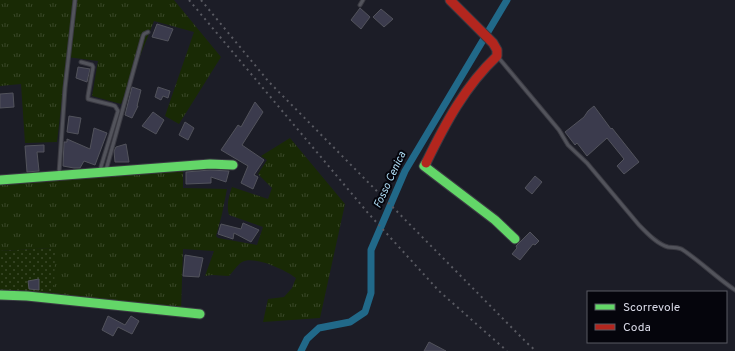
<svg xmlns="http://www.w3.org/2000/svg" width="735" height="351" font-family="Overpass,sans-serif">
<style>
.grass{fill:url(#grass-tufts)}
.garden{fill:url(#garden-dots)}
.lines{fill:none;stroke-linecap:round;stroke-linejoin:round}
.canal{stroke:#216989;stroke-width:7}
.building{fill:#3b3b4d;stroke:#52535c}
.lane-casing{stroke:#3a3a42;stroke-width:5}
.fast-casing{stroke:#3a3a42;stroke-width:11}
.jam-casing{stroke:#3a3a42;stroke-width:11}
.lane{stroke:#52535b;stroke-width:3}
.fast{stroke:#63d668;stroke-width:9}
.jam{stroke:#b3261e;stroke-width:9}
.rail{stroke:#595a62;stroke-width:2;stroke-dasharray:2 4;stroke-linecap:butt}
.labels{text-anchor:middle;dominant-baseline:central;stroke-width:4;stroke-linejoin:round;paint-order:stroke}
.water-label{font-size:11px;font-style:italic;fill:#aedbf3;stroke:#05050c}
</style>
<defs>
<pattern id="grass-tufts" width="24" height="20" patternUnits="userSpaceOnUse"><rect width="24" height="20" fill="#192a05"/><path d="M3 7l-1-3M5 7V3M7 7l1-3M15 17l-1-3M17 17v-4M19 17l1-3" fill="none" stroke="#3a4829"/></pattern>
<pattern id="garden-dots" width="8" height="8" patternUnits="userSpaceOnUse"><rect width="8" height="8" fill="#192a05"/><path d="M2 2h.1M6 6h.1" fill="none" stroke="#3a4829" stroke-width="1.8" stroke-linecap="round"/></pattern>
</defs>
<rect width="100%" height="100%" fill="#1c1d27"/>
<g class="grass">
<path d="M0,0H174L221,57L179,124L165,116L194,32L154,21L121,104L92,96L98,61L67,57L57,142L25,143L21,84L0,86Z"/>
<path d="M290,138L345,204L320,318L263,322L268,299L284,297L292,288L296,278C286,270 254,255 242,262C237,265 233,272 229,276L212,275L205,276L214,251L183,249L181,311L54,297L52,248L0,251V183L183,169V188L227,189L222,214L216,236L218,238L257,245L263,227L229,215C226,205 229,196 232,187L268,199L272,188L258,174L267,160L261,156Z"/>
</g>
<path class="garden" d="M52,248L55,249L54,297L0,293V251Z"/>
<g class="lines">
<path class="canal" d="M301,351L307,339L319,328L350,322L365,312L371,293V250L405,171L507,0"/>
</g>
<g class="building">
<path d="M360,8L370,17L361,29L351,20Z"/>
<path d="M381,9L393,19L384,27L373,17Z"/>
<path d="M157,24L173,29L168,41L152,37Z"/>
<path d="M78,67L90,69L87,82L76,78Z"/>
<path d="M132,87L141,90L137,106H138L132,118L125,115Z"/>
<path d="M158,87L170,91L168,98L163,96L161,100L155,97Z"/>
<path d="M13,93L14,107L0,108V94Z"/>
<path d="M255,102L263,112L242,145L264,160L254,175L258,177L253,189L241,183L248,166L221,150L238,125L241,127Z"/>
<path d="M594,106L611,129L612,128L639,162L624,174L617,166L624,159L607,138L587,156L577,143L575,145L565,132L584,117L588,111Z"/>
<path d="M153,112L164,120L156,134L142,126Z"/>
<path d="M69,116L81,118L78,134L67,132Z"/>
<path d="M185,122L194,128L188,140L179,135Z"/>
<path d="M94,128L107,133L95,165L84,161L80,168H74L63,166L64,142H67V139L90,149Z"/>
<path d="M126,144L129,162H115L114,151L116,147Z"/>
<path d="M44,145V152H37L39,171L27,172L25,146Z"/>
<path d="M210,170L229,171L226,182L211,177V183L186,184V172Z"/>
<path d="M535,176L542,182L532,194L525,188Z"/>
<path d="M243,223L259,230L251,242L234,233L233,239L218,234L221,224L241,229Z"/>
<path d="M530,232L539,241L535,245L533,244L520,260L512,254L517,248L516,246Z"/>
<path d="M185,255L203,258L199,277L183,276Z"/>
<path d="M39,279V290L29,289L28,281Z"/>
<path d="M108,316L125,325L131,316L139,321L132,334L118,327L113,336L102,330Z"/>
<path d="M429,342L446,351H424Z"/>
</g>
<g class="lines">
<g class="lane-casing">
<g id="lane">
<path d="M360,5L363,0"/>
<path d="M498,57L559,130L568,145L587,163L639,225C647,233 657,244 668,247C674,248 679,247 683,250C701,262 717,278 735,290"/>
<path d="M81,62L92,65L93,67L88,96V99L112,105L115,106L118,111L100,170"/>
<path d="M106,170L143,36L144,34L148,32"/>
<path d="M59,173L65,88L75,0"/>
</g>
</g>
<g class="fast-casing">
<g id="fast">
<path d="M426,163L424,166L495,220L515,239"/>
<path d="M0,180L210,164L233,165"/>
<path d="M0,295L27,296L200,314"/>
</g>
</g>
<g class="jam-casing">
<path id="jam" d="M426,163C445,124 465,86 497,56V50L493,43L450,0"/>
</g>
<use href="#lane" class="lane"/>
<use href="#fast" class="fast"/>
<use href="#jam" class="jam"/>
<g class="rail">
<path d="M189,0L368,213L439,291L507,351"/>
<path d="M201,0L269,82L527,343L536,351"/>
</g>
</g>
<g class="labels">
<g class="water-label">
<text transform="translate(390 180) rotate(-65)">Fosso Cenica</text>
</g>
</g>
<rect x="587" y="291" width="140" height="52" fill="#05050c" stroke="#595a63"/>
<rect x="595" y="304" width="20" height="6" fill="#63d668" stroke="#595a63"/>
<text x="623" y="311" font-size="12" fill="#d8d9e6">Scorrevole</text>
<rect x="595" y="324" width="20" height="6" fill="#b3261e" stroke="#595a63"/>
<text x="623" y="331" font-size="12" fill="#d8d9e6">Coda</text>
</svg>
